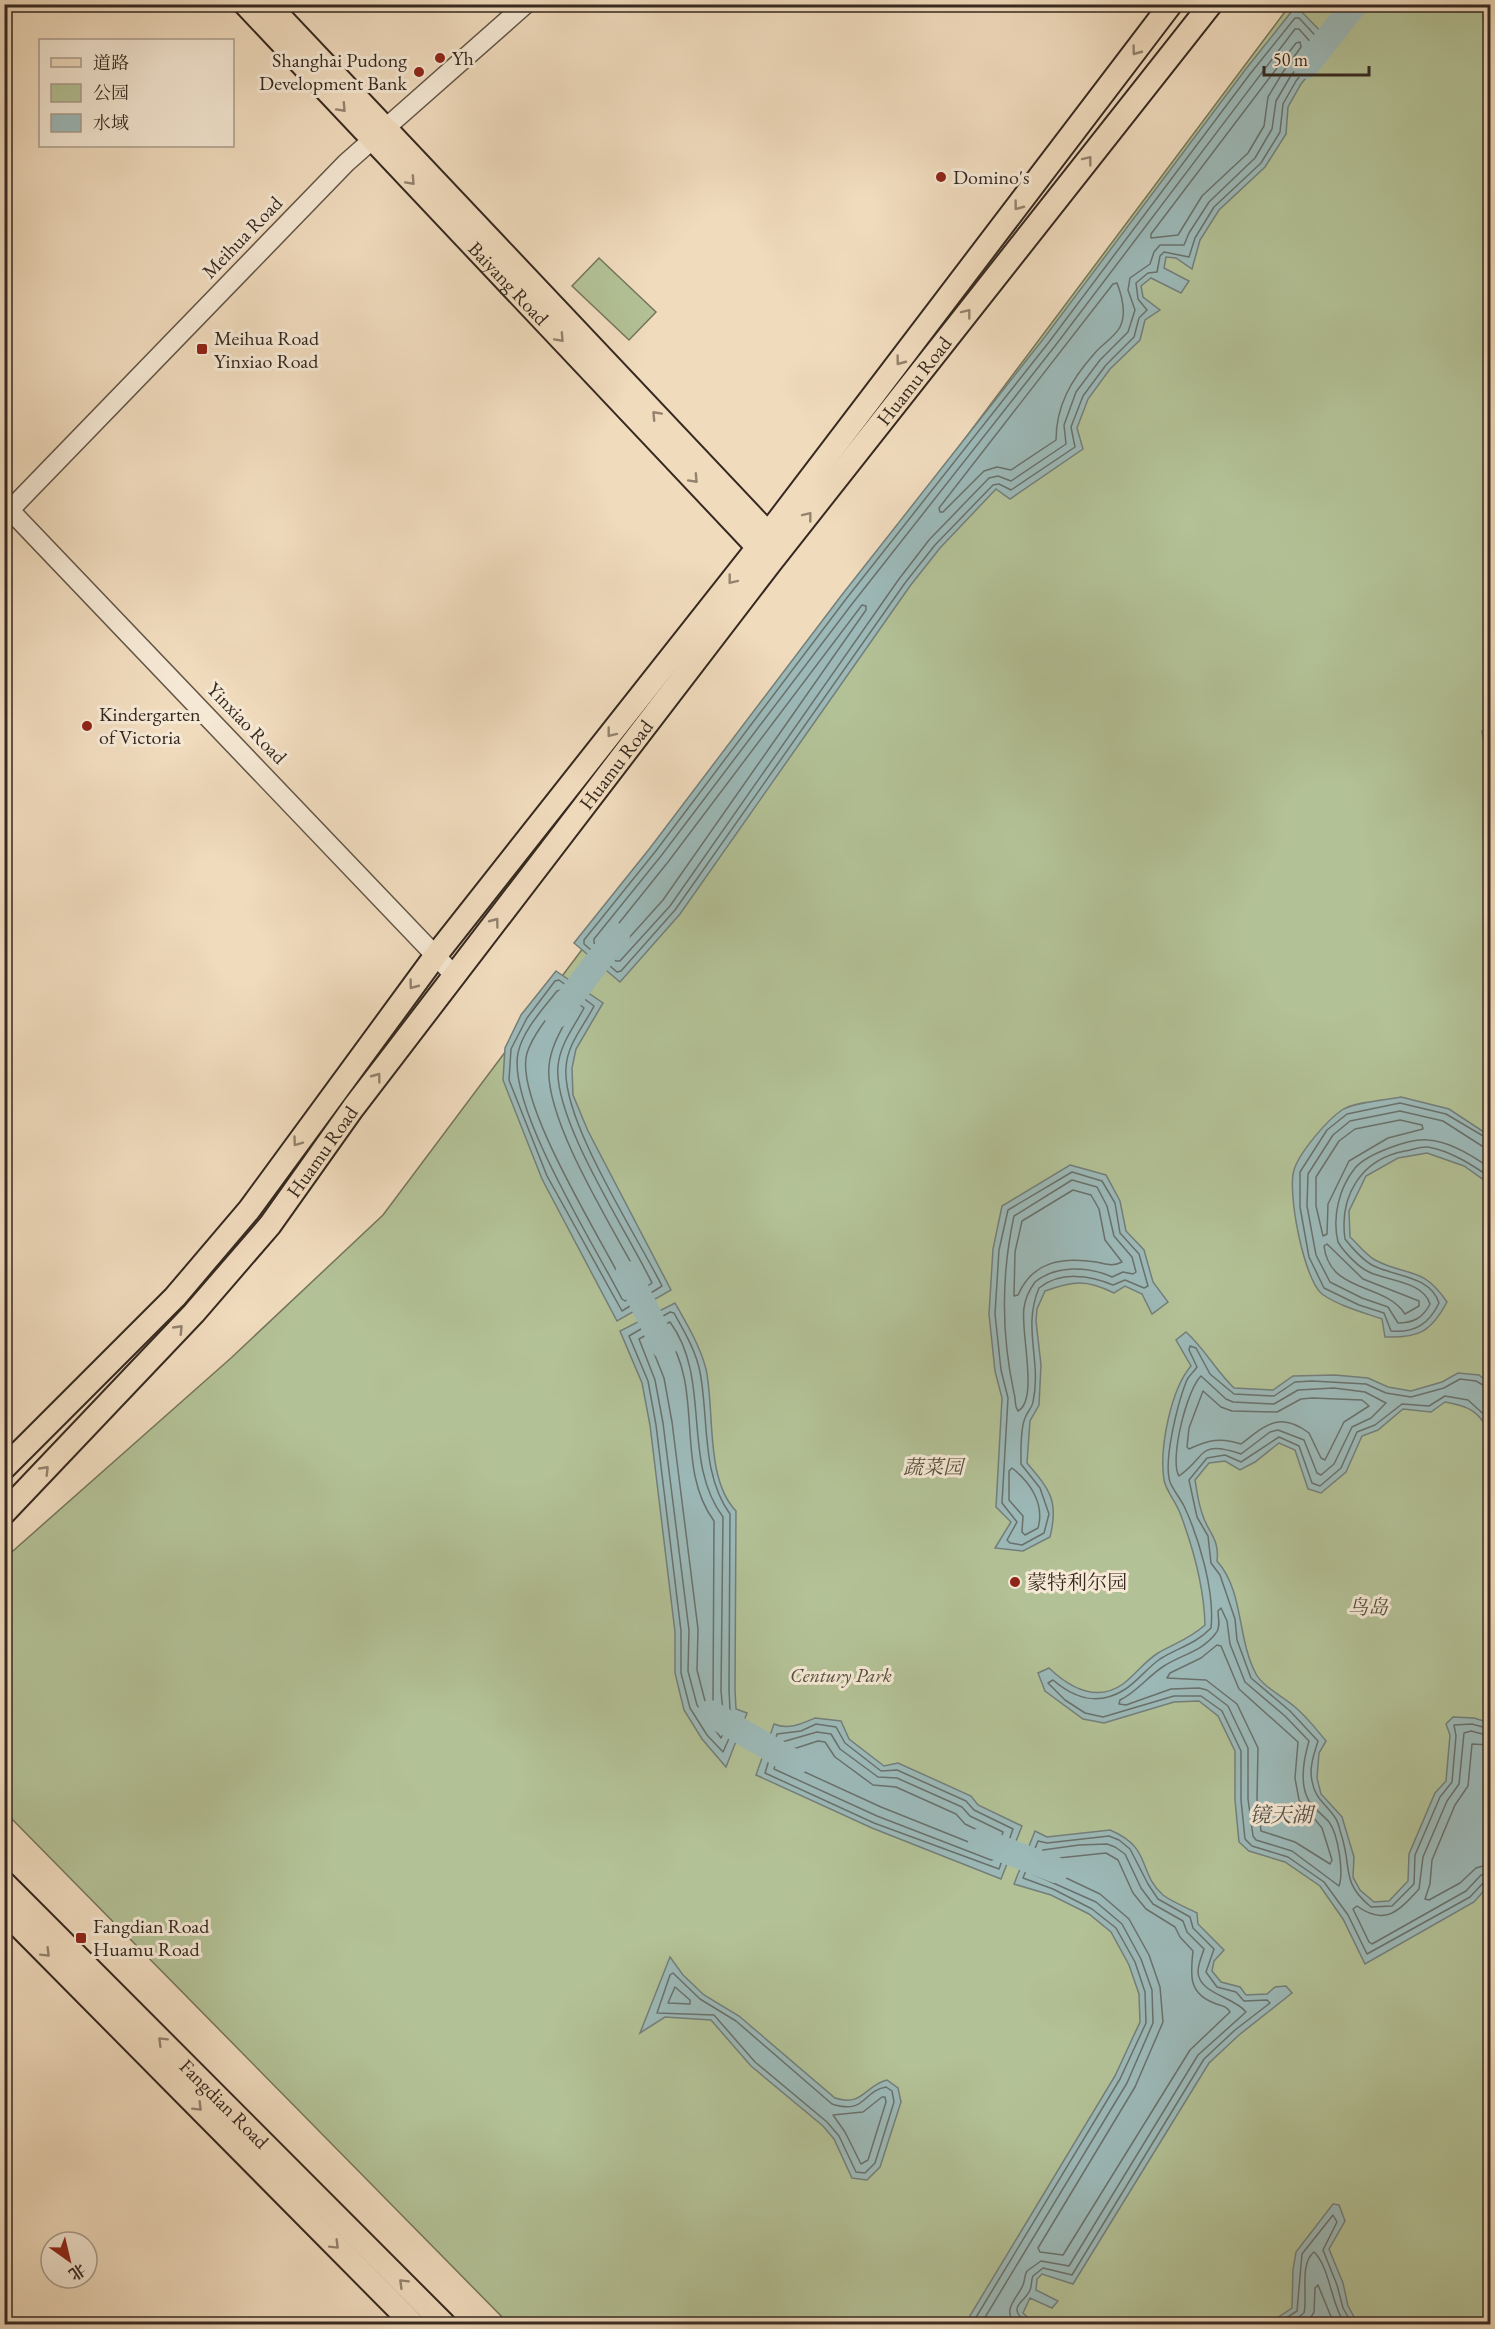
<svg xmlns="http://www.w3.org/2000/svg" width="1495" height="2329" font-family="'EB Garamond','Noto Serif SC',serif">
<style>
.green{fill:#b3c196;stroke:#74755b;stroke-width:1.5}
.water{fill:#9cb9b8;stroke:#737f7b;stroke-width:1.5}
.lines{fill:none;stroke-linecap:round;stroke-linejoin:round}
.shore{stroke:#69716c;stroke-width:1.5}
.river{stroke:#9cb9b8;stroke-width:26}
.minor-casing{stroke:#645647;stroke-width:21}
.major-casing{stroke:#362920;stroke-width:26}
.minor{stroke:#f5e8d4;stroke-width:18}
.major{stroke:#f0dbbd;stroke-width:22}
.oneway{stroke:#93826e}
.poi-dot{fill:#8f2418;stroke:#f5e8d4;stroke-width:2}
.labels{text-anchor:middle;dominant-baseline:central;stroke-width:6;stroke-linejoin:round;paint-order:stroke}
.poi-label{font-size:20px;fill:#362920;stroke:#f5e8d4;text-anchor:start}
.street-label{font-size:20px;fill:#362920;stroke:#f5e8d4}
.park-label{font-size:20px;font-style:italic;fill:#554f3e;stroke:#f5e8d4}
.water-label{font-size:21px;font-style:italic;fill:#504d46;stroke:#f5e8d4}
</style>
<rect width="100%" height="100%" fill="#f0dbbd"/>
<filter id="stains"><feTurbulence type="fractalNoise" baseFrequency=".00333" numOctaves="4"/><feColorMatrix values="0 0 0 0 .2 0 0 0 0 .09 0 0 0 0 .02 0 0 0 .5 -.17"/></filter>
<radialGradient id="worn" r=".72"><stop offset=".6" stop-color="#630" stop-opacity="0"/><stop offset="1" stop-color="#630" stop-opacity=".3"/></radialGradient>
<g class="green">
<path d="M1290,5H1490V2324H509L5,1812V1558L231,1358L383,1215Z"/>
<path d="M599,258L656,312L629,340L572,286Z"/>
</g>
<g class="water">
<path d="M1296,6L1333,44L1301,84L1288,107L1286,134L1265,167L1219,210L1200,240L1192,269L1176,258L1166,257L1164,268L1189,281L1181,293L1151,278L1141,286L1143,297L1160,310L1145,320L1140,340L1110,369L1088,399L1077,428L1083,449L1010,499L996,489L940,548L910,586L680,914L620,982L574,943L650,848L841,596L1044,338L1245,70Z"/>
<path d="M1490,729V837L1483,835L1490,786L1482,731Z"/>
<path d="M556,971L603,1003L576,1049L572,1068L573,1095L588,1131L671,1290L617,1321L542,1179L503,1080L505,1048L521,1015Z"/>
<path d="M1401,1097L1449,1109L1490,1136V1211L1488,1183L1464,1166L1427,1153L1398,1158L1366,1176L1349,1211L1350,1237C1358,1244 1366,1255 1375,1260C1407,1277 1422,1265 1447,1302C1431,1332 1419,1338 1385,1337L1382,1319C1362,1312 1339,1306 1322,1294C1304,1280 1287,1192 1294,1170C1299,1153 1327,1120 1342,1110C1354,1102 1386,1100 1401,1097Z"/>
<path d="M1070,1165L1106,1175L1120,1201L1126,1231L1144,1250L1153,1282L1168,1302L1152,1314L1142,1294L1125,1286L1114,1293C1086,1279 1073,1281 1045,1291L1037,1309L1036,1321L1041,1365L1039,1405L1030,1421L1027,1463C1050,1490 1059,1501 1050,1537L1023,1551L995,1548L1011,1522L996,1507L1002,1398L995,1371L989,1314L993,1249L1002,1206Z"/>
<path d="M675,1303C687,1324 700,1346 706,1369C715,1411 705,1479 736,1511L735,1690L736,1709L747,1713L726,1767L702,1739L684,1710L675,1673V1632L650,1425L642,1383L620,1331Z"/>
<path d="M1186,1332C1205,1349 1216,1371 1234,1388L1273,1390L1293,1376L1335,1375L1368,1378L1388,1387L1411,1391L1442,1382L1458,1373L1479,1375L1490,1384V1432C1478,1411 1469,1406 1445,1402L1431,1412L1403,1409L1378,1430L1362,1436L1346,1472L1321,1493L1308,1489L1295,1450L1279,1443L1255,1462L1240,1470L1225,1461L1209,1463L1195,1480C1197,1491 1198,1502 1202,1513C1207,1532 1220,1538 1217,1561C1244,1591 1237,1639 1256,1674C1263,1687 1284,1697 1295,1707C1307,1717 1316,1729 1326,1741L1319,1753L1317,1778L1321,1794L1342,1817L1354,1857L1353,1877L1360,1890L1374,1902L1389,1901L1408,1881L1409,1854L1435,1793L1446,1781L1450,1735L1446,1724L1453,1717L1474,1718L1490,1723V1884L1474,1902L1365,1964L1343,1919L1320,1886L1285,1862L1249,1851L1239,1842L1235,1800V1751L1218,1716L1199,1701L1174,1702L1104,1723L1083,1719L1045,1691L1038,1673L1049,1668C1070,1688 1096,1703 1123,1684C1135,1675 1145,1661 1158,1653C1175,1643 1188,1640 1205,1625C1204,1586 1194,1550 1180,1513C1176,1502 1166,1491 1164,1480C1159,1448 1171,1389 1191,1366L1176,1340Z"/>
<path d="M815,1718L841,1721L849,1739L884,1766L898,1763L971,1796L978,1805L1022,1826L1001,1879L872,1828L756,1775L774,1724C788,1730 801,1724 815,1718Z"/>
<path d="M1110,1830C1153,1848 1137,1872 1163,1895C1172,1902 1186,1907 1197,1913L1198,1924L1224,1950L1214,1961L1212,1971L1221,1982L1240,1987L1246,1995L1267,1994L1275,1987L1286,1986L1292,1993L1239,2035L1209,2063L1073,2284L1042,2274L1037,2279L1036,2290L1058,2301L1052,2308L1030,2298L1023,2313L1035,2324H965L1115,2076L1140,2022L1139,1994L1129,1965L1111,1932L1089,1914L1051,1895L1014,1884L1035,1831L1047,1837Z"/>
<path d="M670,1957L683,1975L704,1995L739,2016L835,2098C863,2107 864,2086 887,2080L898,2088L901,2102L880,2167L867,2180L852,2178L834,2139L823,2126L751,2066L711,2020L665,2017L640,2033Z"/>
<path d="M1333,2204L1339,2205L1345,2221L1329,2249L1343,2283L1348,2306L1358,2324H1268L1292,2308L1293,2270L1296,2252Z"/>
</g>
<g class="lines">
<g class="shore">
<path d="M1295,18H1299L1324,45L1296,81L1283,104L1280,132L1261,163L1214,207L1195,238L1189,257L1164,252L1160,256L1157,272L1148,273L1136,283L1138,299L1147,310L1139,318L1134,337L1106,365L1083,396L1071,427L1075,447L1011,490L999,484L993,485L935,545L905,583L675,910L621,971L617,972L584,944V940L655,852L846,599L1049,342L1250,74Z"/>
<path d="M1295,29H1299L1314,46L1290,77L1276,101L1272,129L1255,158L1209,202L1189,233L1184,245H1160L1154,252L1150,264L1130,278L1128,290L1135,310L1128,332L1100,360L1076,392L1064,425L1066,444L1011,481L998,476L989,478L929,540L899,579L670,906L620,961H616L594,943V939L661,856L852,604L1055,346Z"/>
<path d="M1300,42L1301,47L1283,72L1268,97L1264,126L1248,153L1202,196L1178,235L1151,238V234L1296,43Z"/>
<path d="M1117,283C1122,296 1127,313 1120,327C1115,337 1101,345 1094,354C1071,380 1056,406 1056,440L1011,470L997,467L984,471L943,512H940L939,508L1113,284Z"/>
<path d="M862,605L866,606V610L663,900L619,949H615L607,938L668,862Z"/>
<path d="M559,980L594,1006C584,1026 567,1044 566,1068C562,1121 636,1234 662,1286L622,1311L547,1176L509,1080L511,1049L527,1018L555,981Z"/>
<path d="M561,990L584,1008C574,1027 560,1044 558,1066C553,1120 627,1231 652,1283L625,1301L622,1299C595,1246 507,1107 518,1053C523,1030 543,1009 557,991Z"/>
<path d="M559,1003H563L571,1011C562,1029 551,1045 549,1066C544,1120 613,1228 640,1279L629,1288L625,1287C602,1240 513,1100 527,1053C533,1035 547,1018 559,1003Z"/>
<path d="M1400,1120L1422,1125L1423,1129L1388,1138L1349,1161L1328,1204L1327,1234L1323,1236L1316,1206V1177L1339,1141L1355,1129Z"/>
<path d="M1490,1140L1446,1114L1400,1103L1347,1114L1327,1130L1300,1172V1207L1309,1257L1324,1288L1359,1305L1384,1313L1391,1331C1415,1333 1429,1324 1439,1303C1430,1275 1394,1277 1372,1265C1363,1260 1351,1247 1345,1239C1339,1196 1361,1159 1405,1151C1412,1150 1421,1146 1428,1147C1451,1151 1472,1165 1490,1177"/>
<path d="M1490,1148L1482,1146L1443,1121L1400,1111L1350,1121L1333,1135L1308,1174L1307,1206L1316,1255L1330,1282L1362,1298L1388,1307L1398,1323C1413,1323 1423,1318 1430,1304C1423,1281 1387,1281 1369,1272C1358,1267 1344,1252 1338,1242C1332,1217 1339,1188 1355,1168C1367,1154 1410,1138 1428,1140C1449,1141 1473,1156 1490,1168"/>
<path d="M1072,1172L1102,1181L1115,1203L1120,1233L1139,1254L1148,1286L1144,1288L1125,1280L1113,1285C1090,1275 1060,1271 1039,1288C1022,1328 1042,1361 1033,1402C1032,1408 1027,1412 1025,1418C1020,1430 1021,1450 1021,1464L1040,1488L1049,1514L1044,1533L1022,1545L1010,1543L1007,1540L1017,1522L1002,1503L1008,1398L1001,1370L995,1314L999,1250L1008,1210Z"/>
<path d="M1072,1180L1097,1187L1107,1206L1114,1236L1132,1257L1136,1272L1133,1274L1123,1272L1112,1277C1088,1266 1056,1265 1035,1282C1030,1289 1025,1299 1024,1308C1020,1330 1039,1400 1018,1411C1014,1405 1016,1399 1014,1393C1001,1333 1001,1276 1014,1216Z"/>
<path d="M1073,1190L1091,1195L1099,1209L1105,1240L1122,1262C1112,1267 1107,1264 1096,1262C1062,1257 1033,1261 1018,1295L1014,1296L1015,1252L1022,1221Z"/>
<path d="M1327,1244L1363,1279L1419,1301V1306L1405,1314C1384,1282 1330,1294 1324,1246Z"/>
<path d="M670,1312L674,1313C684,1331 696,1351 700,1372C709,1419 701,1474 730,1514L729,1690L730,1710L738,1718L723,1752L707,1735L690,1708L681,1673V1631L656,1425L648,1381L629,1336Z"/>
<path d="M670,1322C712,1379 681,1461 723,1517L721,1691L723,1711L729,1722L721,1738L697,1705L688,1671L689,1630L663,1423L655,1380L639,1339Z"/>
<path d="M666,1334C705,1388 674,1467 714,1521L713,1703L710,1706L705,1701L697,1670L698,1629L672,1422L664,1378L650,1343Z"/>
<path d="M1201,1376L1226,1399L1233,1402L1274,1404L1298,1390L1334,1388L1365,1392L1386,1403L1371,1418L1352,1427L1334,1464L1321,1475L1317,1473L1304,1440L1278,1430L1270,1432L1241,1454C1197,1439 1207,1457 1179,1476C1169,1460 1187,1389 1201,1376Z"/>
<path d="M1490,1389L1476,1381L1460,1379L1444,1388L1411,1397L1386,1393L1366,1384L1312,1381L1295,1382L1274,1396L1234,1394L1210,1374L1196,1348L1190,1346L1189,1350L1197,1367C1194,1372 1188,1376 1186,1382C1178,1403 1163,1460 1170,1482C1173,1490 1180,1498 1184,1506C1199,1538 1215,1592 1211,1628C1196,1644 1177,1648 1160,1659C1147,1668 1137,1682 1124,1690C1098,1706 1075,1699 1053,1680L1048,1683L1065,1700L1085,1713L1103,1717L1174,1696H1201L1222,1711L1241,1751V1800L1245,1839L1252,1846L1288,1857L1324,1882L1348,1915L1367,1954L1470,1897L1484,1882L1490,1880"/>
<path d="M1203,1391L1221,1407L1232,1411L1277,1412L1301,1399L1312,1398L1362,1400L1369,1406L1344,1422L1325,1460L1321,1458L1309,1433C1279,1411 1266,1425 1241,1444C1221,1437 1208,1440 1189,1449L1187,1447L1189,1428Z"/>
<path d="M1490,1420L1468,1400L1445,1396L1429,1406L1402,1404L1375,1425L1357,1432L1341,1468L1320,1486L1312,1483L1299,1446L1279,1437L1241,1462L1225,1455L1207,1458L1189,1480L1197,1517L1208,1536L1211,1563L1220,1575L1235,1619L1237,1640L1251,1678L1290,1711L1318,1741C1314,1754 1309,1767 1312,1781C1315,1800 1327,1804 1336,1819C1339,1824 1340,1832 1342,1837C1352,1870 1341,1882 1371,1907L1392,1906L1414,1884L1415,1855L1440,1797L1452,1782L1456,1736L1454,1725L1472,1724L1490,1729"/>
<path d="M1012,1468C1030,1482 1045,1504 1038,1528L1025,1535L1022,1532L1023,1516L1009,1500V1471Z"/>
<path d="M1221,1608L1227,1621L1230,1644L1245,1682L1285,1716L1309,1741C1304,1758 1299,1784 1309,1801C1314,1809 1323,1815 1329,1822C1338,1834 1344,1872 1339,1886L1292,1851L1256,1840L1253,1836L1248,1799V1748L1228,1706L1207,1690L1199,1688L1171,1689L1126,1705L1119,1704L1120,1700C1137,1692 1148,1676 1164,1666C1181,1655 1203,1651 1216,1633C1221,1627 1218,1618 1218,1611Z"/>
<path d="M1217,1645L1221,1646L1239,1689L1298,1742L1295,1778L1299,1800L1322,1828L1332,1860L1330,1864L1295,1842L1261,1831L1257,1799L1258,1748L1237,1704L1206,1680L1167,1678L1170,1673L1201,1658Z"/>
<path d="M816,1724L836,1727L845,1743L881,1771L897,1770L966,1801L974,1810L1013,1829L999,1869L874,1823L765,1773L777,1734L801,1731Z"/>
<path d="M817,1732L831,1734L840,1749L878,1777L897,1778L962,1807L970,1816L1003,1832L995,1859L991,1860L877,1816L774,1769L782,1742Z"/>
<path d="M1490,1736L1471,1731L1464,1733L1459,1784L1447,1801L1423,1857L1419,1889C1398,1912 1385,1926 1357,1906L1353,1909L1369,1942L1372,1944L1466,1891L1481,1875L1490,1873"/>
<path d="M818,1741L825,1742L835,1757L873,1785L896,1787L956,1814L965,1824L992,1837L990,1847L986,1849L881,1807L785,1763L790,1750Z"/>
<path d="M1490,1745L1472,1744L1468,1786L1455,1805L1432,1860L1430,1884L1425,1899L1429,1900L1460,1883L1476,1868L1490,1864"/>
<path d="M1106,1853L1118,1860L1133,1893L1146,1909L1175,1927L1180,1937L1193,1951C1191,1972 1187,1993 1214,2003C1221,2006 1226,2005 1230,2012L1190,2050L1063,2255L1040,2252L1038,2248L1135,2087L1163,2022L1160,1987L1149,1955L1129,1919L1100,1894L1045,1868L1049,1859Z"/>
<path d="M673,1973L700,1999L736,2021L832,2104C866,2115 862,2091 886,2087L892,2091L894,2102L875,2163L865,2173L856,2172L839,2136L827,2122L755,2062L714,2015L657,2013L670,1975Z"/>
<path d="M675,1987L690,2000V2004L668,2003Z"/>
<path d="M882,2097H885L886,2102L868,2160L861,2164L845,2132L833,2115L863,2112Z"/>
<path d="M972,2324L1120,2079L1146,2023L1145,1992L1135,1962L1116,1928L1092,1909L1053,1889L1023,1878L1038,1841L1047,1843L1109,1836L1119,1840L1130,1849L1148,1884L1158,1899L1190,1917L1193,1928L1214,1949L1206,1972L1217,1987L1236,1992L1244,2001L1267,2000L1270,2003L1235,2030L1204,2059L1072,2275L1043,2268L1033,2276C1031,2280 1032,2286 1030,2290C1024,2304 1005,2306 1028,2324"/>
<path d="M981,2324L1127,2083L1153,2023L1152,1990L1141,1959L1122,1924L1096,1902L1033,1874L1043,1850L1079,1845L1107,1844L1115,1847L1125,1854L1141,1888L1153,1904L1183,1921L1187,1932L1204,1949C1202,1956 1198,1964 1198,1972C1199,1994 1235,1997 1246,2012L1198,2055L1069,2266L1041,2261L1027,2271C1024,2276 1025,2281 1023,2285C1017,2299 1001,2310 1016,2324"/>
<path d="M1277,2324L1297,2311L1302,2254L1333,2215L1337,2222L1323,2250L1337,2285L1343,2308L1352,2324"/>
<path d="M1289,2324L1304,2313C1308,2295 1299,2264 1314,2252C1330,2267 1331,2305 1345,2324"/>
<path d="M1307,2324L1314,2312L1315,2288L1318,2285L1334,2324"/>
</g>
<g class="river">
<path d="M1306,66L1355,4"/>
<path d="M557,1015L617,936"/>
<path d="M628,1274L664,1346"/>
<path d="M710,1713L795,1763"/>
<path d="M981,1841L1056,1870"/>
</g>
<g class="minor-casing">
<g id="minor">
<path d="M4,504L454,975"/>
<path d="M4,516L346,163L526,4"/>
</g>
</g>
<g class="major-casing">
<g id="major">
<path id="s1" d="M245,4L766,556"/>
<path d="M268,4L778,544"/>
<path d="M4,1468L175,1297L249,1210L436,955L758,547L1171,4"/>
<path id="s2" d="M4,1513L194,1313L270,1225L353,1108L771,562L1211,4"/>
<path id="s3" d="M4,1883L444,2324"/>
<path d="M4,1911L413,2324"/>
</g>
</g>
<use href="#minor" class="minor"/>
<use href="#major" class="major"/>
</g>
<defs><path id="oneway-chevron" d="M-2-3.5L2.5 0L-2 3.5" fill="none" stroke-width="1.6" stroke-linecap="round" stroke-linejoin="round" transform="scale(1.5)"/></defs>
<g class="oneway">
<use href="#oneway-chevron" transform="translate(1136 51) rotate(127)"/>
<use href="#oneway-chevron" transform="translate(342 108) rotate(47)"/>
<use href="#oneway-chevron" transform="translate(1088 160) rotate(-52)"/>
<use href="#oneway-chevron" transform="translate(411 181) rotate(47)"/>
<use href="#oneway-chevron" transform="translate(1018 206) rotate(127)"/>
<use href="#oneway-chevron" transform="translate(967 313) rotate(-52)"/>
<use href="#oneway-chevron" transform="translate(560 338) rotate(47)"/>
<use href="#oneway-chevron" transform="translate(900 361) rotate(127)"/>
<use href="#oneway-chevron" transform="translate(656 415) rotate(-133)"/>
<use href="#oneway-chevron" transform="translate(694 479) rotate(47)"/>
<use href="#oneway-chevron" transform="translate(808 516) rotate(-52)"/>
<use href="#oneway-chevron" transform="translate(732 580) rotate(128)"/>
<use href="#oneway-chevron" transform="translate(611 733) rotate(128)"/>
<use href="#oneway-chevron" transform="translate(495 922) rotate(-53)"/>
<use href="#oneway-chevron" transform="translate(413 985) rotate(127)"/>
<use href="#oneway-chevron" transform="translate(377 1077) rotate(-53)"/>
<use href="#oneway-chevron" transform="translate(297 1142) rotate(126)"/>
<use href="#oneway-chevron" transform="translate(179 1329) rotate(-46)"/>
<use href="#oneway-chevron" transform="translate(45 1470) rotate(-46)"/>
<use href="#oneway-chevron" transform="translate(46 1953) rotate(45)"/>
<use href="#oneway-chevron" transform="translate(162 2041) rotate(-135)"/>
<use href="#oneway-chevron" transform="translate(198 2107) rotate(45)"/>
<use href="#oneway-chevron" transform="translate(335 2245) rotate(45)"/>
<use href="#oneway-chevron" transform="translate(403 2283) rotate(-135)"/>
</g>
<g class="poi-dot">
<circle cx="440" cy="58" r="6"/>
<circle cx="419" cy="72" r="6"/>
<circle cx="941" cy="177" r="6"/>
<rect x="196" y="343" width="12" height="12" rx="3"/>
<circle cx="87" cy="726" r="6"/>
<circle cx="1015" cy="1582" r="6"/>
<rect x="75" y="1932" width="12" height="12" rx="3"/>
</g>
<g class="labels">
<g class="poi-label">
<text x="452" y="58">Yh</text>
<text x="407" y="60" text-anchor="end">Shanghai Pudong<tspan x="407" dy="23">Development Bank</tspan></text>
<text x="953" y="177">Domino's</text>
<text x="214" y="338">Meihua Road<tspan x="214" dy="23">Yinxiao Road</tspan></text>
<text x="99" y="714">Kindergarten<tspan x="99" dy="23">of Victoria</tspan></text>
<text x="1027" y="1582">蒙特利尔园</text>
<text x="93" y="1926">Fangdian Road<tspan x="93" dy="23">Huamu Road</tspan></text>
</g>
<g class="street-label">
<text transform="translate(242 237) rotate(-46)">Meihua Road</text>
<text stroke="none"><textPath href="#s1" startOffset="384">Baiyang Road</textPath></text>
<text stroke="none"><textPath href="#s2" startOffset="1454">Huamu Road</textPath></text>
<text transform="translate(247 723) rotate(46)">Yinxiao Road</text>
<text stroke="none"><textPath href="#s2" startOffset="968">Huamu Road</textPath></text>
<text stroke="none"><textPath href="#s2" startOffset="482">Huamu Road</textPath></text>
<text stroke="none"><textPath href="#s3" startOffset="312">Fangdian Road</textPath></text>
</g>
<g class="park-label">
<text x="933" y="1467">蔬菜园</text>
<text x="1368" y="1607">鸟岛</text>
<text x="841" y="1675">Century Park</text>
</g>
<g class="water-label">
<text x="1281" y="1814">镜天湖</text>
</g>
</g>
<rect width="1495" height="2329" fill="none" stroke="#f0dbbd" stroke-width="24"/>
<rect x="6" y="6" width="1483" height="2317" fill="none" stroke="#362920" stroke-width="3"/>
<rect x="12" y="12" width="1471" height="2305" fill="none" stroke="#362920" stroke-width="1.5"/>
<rect x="39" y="39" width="195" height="108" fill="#f5e8d4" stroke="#a99c8c" stroke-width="1.5"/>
<rect x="51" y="58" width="30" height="9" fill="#f0dbbd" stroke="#a99c8c" stroke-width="1.5"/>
<text x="93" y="69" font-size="18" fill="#362920">道路</text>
<rect x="51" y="84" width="30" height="18" fill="#b3c196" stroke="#a99c8c" stroke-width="1.5"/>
<text x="93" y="99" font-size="18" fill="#362920">公园</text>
<rect x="51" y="114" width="30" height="18" fill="#9cb9b8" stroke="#a99c8c" stroke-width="1.5"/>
<text x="93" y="129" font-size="18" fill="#362920">水域</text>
<g transform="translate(69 2260) rotate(146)"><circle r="28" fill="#f5e8d4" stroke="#a99c8c" stroke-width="1.5"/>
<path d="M0-4.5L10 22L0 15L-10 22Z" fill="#8f2418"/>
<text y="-9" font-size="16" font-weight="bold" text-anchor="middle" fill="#362920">北</text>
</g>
<path d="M1264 66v9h105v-9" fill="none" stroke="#362920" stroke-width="3"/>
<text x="1273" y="66" font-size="18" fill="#362920" stroke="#f5e8d4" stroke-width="4.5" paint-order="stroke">50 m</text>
<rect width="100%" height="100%" filter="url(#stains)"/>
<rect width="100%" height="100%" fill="url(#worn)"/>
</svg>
